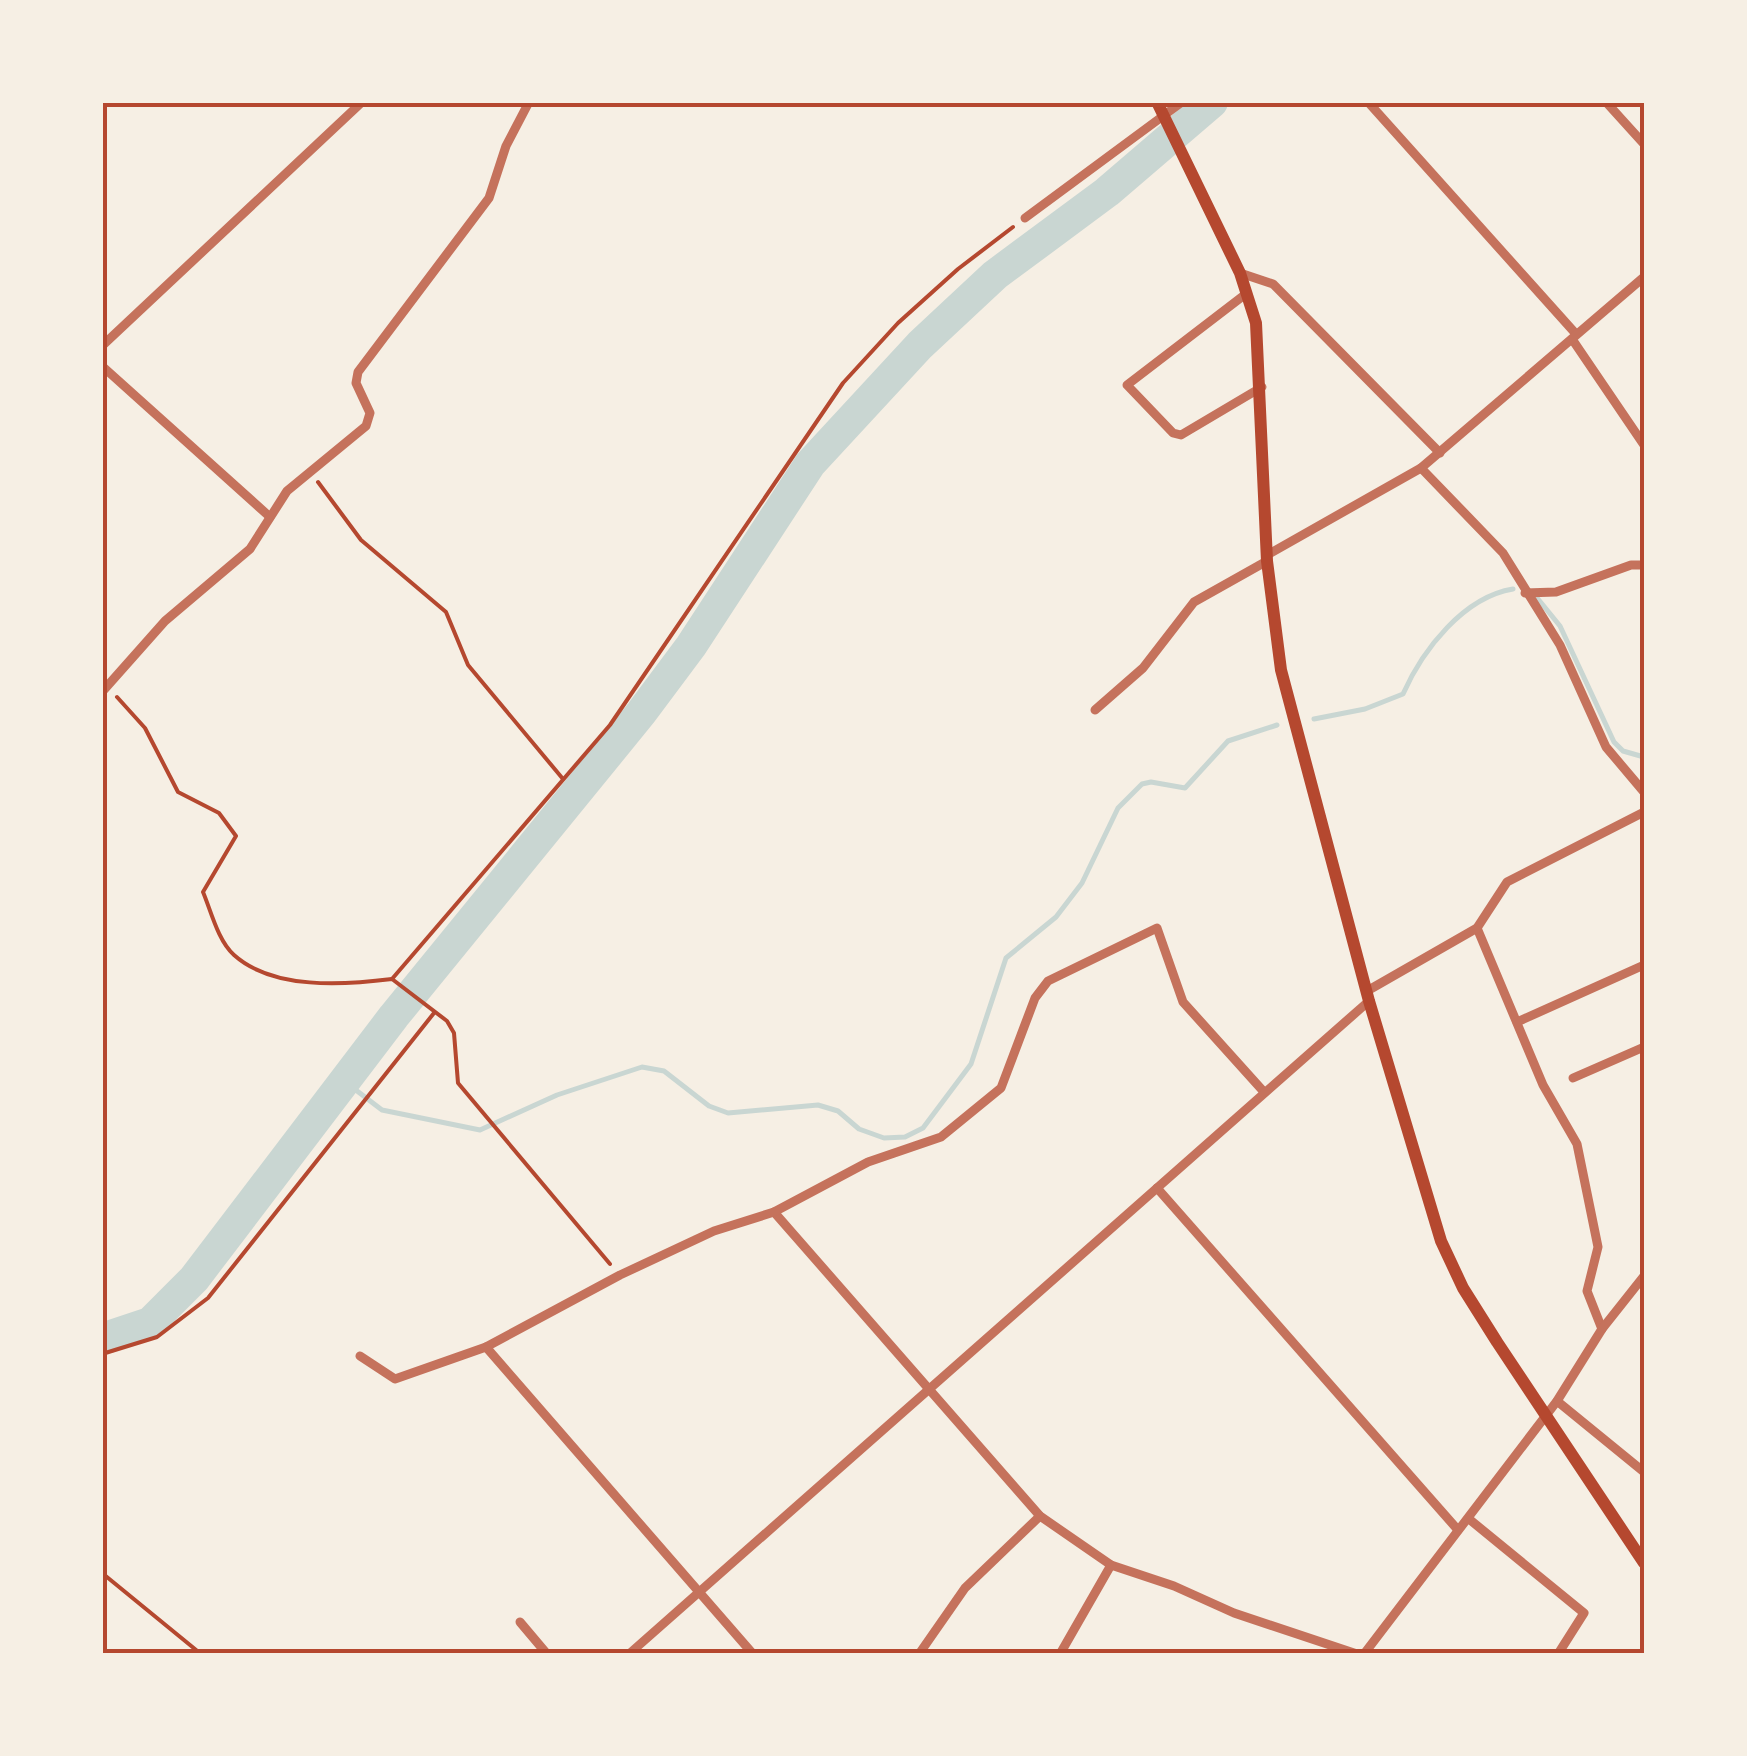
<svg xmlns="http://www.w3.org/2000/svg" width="1747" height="1756" font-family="'Alegreya Sans',sans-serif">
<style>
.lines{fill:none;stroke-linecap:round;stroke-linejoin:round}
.stream{stroke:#c9d6d2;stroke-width:5}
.river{stroke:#c9d6d2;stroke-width:32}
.path{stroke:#b5482f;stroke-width:4}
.minor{stroke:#c5725c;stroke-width:9}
.secondary{stroke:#b5482f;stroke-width:12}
.neatline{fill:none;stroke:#b5482f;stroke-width:4}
</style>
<rect width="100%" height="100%" fill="#f6efe4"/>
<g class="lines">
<g class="stream">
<path d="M1538,599L1560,626L1614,742L1623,751L1644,757"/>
<path d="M1314,719L1365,709L1403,694C1423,649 1464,597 1513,589"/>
<path d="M344,1081L382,1110L480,1130L557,1095L642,1067L664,1071L709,1106L728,1113L818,1105L838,1111L859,1129L884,1138L905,1137L923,1128L971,1064L1006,958L1056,917L1082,883L1118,808L1142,784L1151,782L1185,788L1228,741L1277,725"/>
</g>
<path class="river" d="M102,1339L150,1323L194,1279L394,1016L641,713L691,646L810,464L920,345L995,275L1107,192L1212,102"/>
<g class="path">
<path d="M318,482L361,540L446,612L468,665L563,779"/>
<path d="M117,697L145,728L178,792L219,813L236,836L203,892C211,911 218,941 234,955C273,990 344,985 392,979L447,1021L454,1033L458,1083L610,1264"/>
<path d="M392,979L610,725L843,383L898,323L958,269L1013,227"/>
<path d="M102,1354L157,1337L208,1298L434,1013"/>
<path d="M102,1573L201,1654"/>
</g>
<g class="minor">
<path d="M1368,102L1576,334"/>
<path d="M1606,102L1644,144"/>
<path d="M1025,218L1182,102"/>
<path d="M1240,273L1273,284L1440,453"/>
<path d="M1247,293L1127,385L1173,433L1181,435L1262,387"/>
<path d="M1572,339L1644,445"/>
<path d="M102,346L362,102"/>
<path d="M102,366L270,517"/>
<path d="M1421,468L1503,553L1560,645L1606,747L1644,792"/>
<path d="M1267,555L1421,468L1644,277"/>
<path d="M1525,593L1556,592L1631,565H1644"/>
<path d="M102,692L165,621L250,549L287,491L366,426L370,413L356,383L358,372L489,198L506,146L529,102"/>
<path d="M1095,710L1143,668L1194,602L1267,561"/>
<path d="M1477,928L1543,1085L1577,1144L1598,1247L1587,1291L1602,1329"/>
<path d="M1367,991L1477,928L1507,882L1644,812"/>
<path d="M1517,1022L1644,965"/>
<path d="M1573,1078L1644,1047"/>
<path d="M1157,1188L1458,1530"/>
<path d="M774,1212L1040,1516L1111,1565L1174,1586L1234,1613L1357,1654"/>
<path d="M486,1347L753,1654"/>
<path d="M360,1356L395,1379L486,1347L620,1275L714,1231L774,1212L868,1162L941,1137L1001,1088L1035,998L1048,981L1157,928L1183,1002L1264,1092"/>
<path d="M1557,1401L1644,1472"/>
<path d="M1469,1519L1584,1613L1558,1654"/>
<path d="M520,1622L547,1654"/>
<path d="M629,1654L1369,1001"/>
<path d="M919,1654L965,1588L1040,1516"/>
<path d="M1060,1654L1111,1565"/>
<path d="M1364,1654L1557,1401L1602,1329L1644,1276"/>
</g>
<path class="secondary" d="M1157,102L1240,273L1256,323L1267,561L1281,670L1369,1001L1441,1241L1463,1288L1497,1342L1644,1563"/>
</g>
<rect width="1747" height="1756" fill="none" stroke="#f6efe4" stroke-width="210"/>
<rect x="105" y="105" width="1537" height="1546" class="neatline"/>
</svg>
